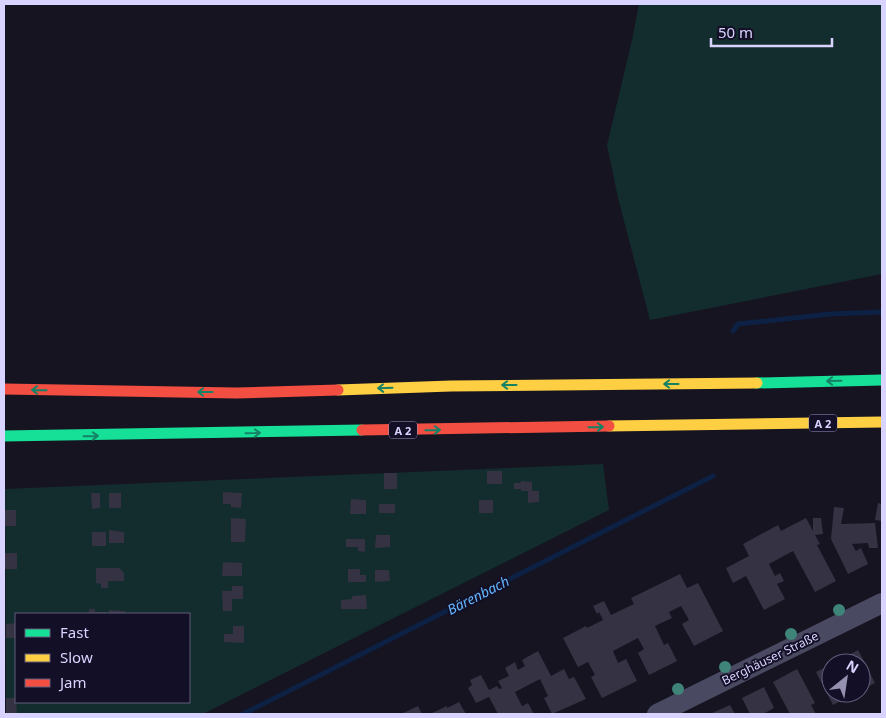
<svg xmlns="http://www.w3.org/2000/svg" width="886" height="718" font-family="'Noto Sans',sans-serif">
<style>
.garden{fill:#132c2d;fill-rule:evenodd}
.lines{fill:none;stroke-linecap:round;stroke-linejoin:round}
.stream{stroke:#0d2144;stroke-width:5}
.building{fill:#343243}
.street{stroke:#4a4962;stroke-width:20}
.fast{stroke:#16e098;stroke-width:11}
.slow{stroke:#ffcf43;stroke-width:11}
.jam{stroke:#f24e42;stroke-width:11}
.tree{fill:#3e8478}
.oneway{stroke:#158265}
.labels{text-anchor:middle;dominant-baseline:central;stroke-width:4;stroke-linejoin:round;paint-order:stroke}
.shield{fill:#130f26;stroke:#9e99be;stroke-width:1}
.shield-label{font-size:11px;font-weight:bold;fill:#d9d4ff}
.street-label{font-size:12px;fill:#d9d4ff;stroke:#130f26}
.water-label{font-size:14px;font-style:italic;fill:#62b6ff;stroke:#130f26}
</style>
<rect width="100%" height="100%" fill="#161421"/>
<g class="garden">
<path d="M639,4H882V274L650,320L618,198L607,145L632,40Z"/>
<path d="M603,464L609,510L203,714H6L5,489ZM16,614H189V702H16Z"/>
</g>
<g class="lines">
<g class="stream">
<path d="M733,331L738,324L830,314L882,312"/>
<path d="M243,714L713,476"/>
</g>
</g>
<g class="building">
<rect x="487" y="471" width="15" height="13"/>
<rect x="384" y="473" width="13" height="16"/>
<path d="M521,481L532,482V491H539V502L528,503V491H521V489H514V483H521Z"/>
<path d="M223,492L242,493L241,508L231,507V504H223Z"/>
<path d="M91,493H100V508L92,509Z"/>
<rect x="109" y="493" width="12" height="15"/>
<path d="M351,499L366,500V514H350Z"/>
<rect x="479" y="500" width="14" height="13"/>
<path d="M878,503L882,504V521L875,520Z"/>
<rect x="379" y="504" width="16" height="9"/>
<path d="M834,507L844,508L841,524L875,523L878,548H869L868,543L852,544L856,551L861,548L868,564L848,574L831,539Z"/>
<rect x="5" y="510" width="11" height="16"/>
<path d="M231,518L246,519L245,542H231Z"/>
<path d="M806,518L813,531V518H821L823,534L815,535L820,544L817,545L836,581L815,592L793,551L769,564L775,576L780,573L784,581L777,584L785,599L764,610L746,576L733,583L726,568L749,556L743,544L778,525L781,531Z"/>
<path d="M109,530L124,532V543H109Z"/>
<rect x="92" y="532" width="14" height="14"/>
<path d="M376,535H390V547L375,548Z"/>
<path d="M346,539H365V552L358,551V547H346Z"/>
<rect x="5" y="553" width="12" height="16"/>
<path d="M223,562L242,563V576H222Z"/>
<path d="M96,568H119L124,573V581H108V588H101V584L96,583Z"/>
<path d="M348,569H360V575H366V582H348Z"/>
<path d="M375,570H389L390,581L375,582Z"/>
<path d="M680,574L687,588L698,583L723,631L694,646L682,624L689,620L681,606L669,612L672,618L655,626L664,645L668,643L677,661L649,675L638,653L644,649L638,638L613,651L618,663L626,659L637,681L602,698L591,677L595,675L588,662L578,667L563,638L586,626L587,628L603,620L599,612L597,614L593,606L604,601L611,615L634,604L631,598Z"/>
<path d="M232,586H243V599H232V611H223L222,591H232Z"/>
<path d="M366,595L367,609H341V600L352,599V596Z"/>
<path d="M89,609H95V612H106V614H89Z"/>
<path d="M109,610L125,611V614H109Z"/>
<path d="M16,623V638H6V624Z"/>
<path d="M233,626H244V643L224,642V634H233Z"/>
<path d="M858,650L875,683L861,690V663H834Z"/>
<path d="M538,651L551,676L564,669L569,679L574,677L586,699L552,714L544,698L548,696L540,679L515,692L522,706L528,703L534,714H498L489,697L476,703L468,688L472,685L470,680L481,675L489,690L497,686L499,689L502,688L498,681L509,676L505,668L515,662L518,670L525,666L522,660Z"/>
<path d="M831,664V693H856L833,705L816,672Z"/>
<path d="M797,669L815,703L811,705L816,714H790L773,682Z"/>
<path d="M764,687L774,708L765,713V714H750L742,698Z"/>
<path d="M6,698H16L17,714H6Z"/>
<path d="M459,702L466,714H430L447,706V708Z"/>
<path d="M730,705L735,714H710Z"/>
<path d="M418,706L422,714H401Z"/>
</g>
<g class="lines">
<path class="street" d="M657,714L882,603"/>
<g class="fast">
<path d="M757,383L882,380"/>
<path d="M4,436L362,430"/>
</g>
<g class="slow">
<path d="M338,390L451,386L757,383"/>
<path d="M609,426L882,422"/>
</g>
<g class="jam">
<path d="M4,389L236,393L338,390"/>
<path d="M362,430L609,426"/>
</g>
</g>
<g class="tree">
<circle cx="839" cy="610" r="6"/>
<circle cx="791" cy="634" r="6"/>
<circle cx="725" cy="667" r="6"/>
<circle cx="678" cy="689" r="6"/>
</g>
<defs><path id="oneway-shaft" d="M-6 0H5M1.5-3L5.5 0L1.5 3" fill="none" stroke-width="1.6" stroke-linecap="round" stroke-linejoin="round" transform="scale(1.25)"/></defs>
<g class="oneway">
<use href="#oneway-shaft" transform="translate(834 381) rotate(179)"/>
<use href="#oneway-shaft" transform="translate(671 384) rotate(180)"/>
<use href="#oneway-shaft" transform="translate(509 385) rotate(180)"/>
<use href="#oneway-shaft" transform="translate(385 388) rotate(178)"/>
<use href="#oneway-shaft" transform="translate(39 390) rotate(-179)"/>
<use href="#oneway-shaft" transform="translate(205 392) rotate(-180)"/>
<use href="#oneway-shaft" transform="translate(596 427) rotate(-1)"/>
<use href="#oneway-shaft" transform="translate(433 430) rotate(-1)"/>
<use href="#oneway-shaft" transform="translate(253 433) rotate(-1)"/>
<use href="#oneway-shaft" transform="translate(91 436) rotate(-1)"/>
</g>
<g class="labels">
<g class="shield">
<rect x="809" y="414.5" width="28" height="17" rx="4"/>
<rect x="389" y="421.5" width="28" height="17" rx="4"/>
</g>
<g class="shield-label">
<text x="823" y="423">A 2</text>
<text x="403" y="430">A 2</text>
</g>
<g class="street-label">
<text transform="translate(770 658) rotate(-26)">Berghäuser Straße</text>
</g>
<g class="water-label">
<text transform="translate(478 595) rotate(-27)">Bärenbach</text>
</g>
</g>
<rect width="886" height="718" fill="none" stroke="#d9d4ff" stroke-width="10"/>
<rect x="15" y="613" width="175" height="90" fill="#130f26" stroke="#625e7d"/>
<rect x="25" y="629" width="25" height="8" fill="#16e098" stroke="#625e7d"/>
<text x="60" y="638" font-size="15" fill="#d9d4ff">Fast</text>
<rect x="25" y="654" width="25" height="8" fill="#ffcf43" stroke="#625e7d"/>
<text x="60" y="663" font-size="15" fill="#d9d4ff">Slow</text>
<rect x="25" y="679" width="25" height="8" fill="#f24e42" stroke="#625e7d"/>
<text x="60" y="688" font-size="15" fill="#d9d4ff">Jam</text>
<g transform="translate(846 678) rotate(30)"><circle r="24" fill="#130f26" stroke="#625e7d"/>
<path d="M0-4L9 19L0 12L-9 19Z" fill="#9591b1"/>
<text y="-8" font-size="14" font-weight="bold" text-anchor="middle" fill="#d9d4ff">N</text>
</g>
<path d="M711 38v8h121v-8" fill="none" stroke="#d9d4ff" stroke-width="2.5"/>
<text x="718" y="38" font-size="15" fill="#d9d4ff" stroke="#130f26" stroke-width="4" paint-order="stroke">50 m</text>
</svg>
